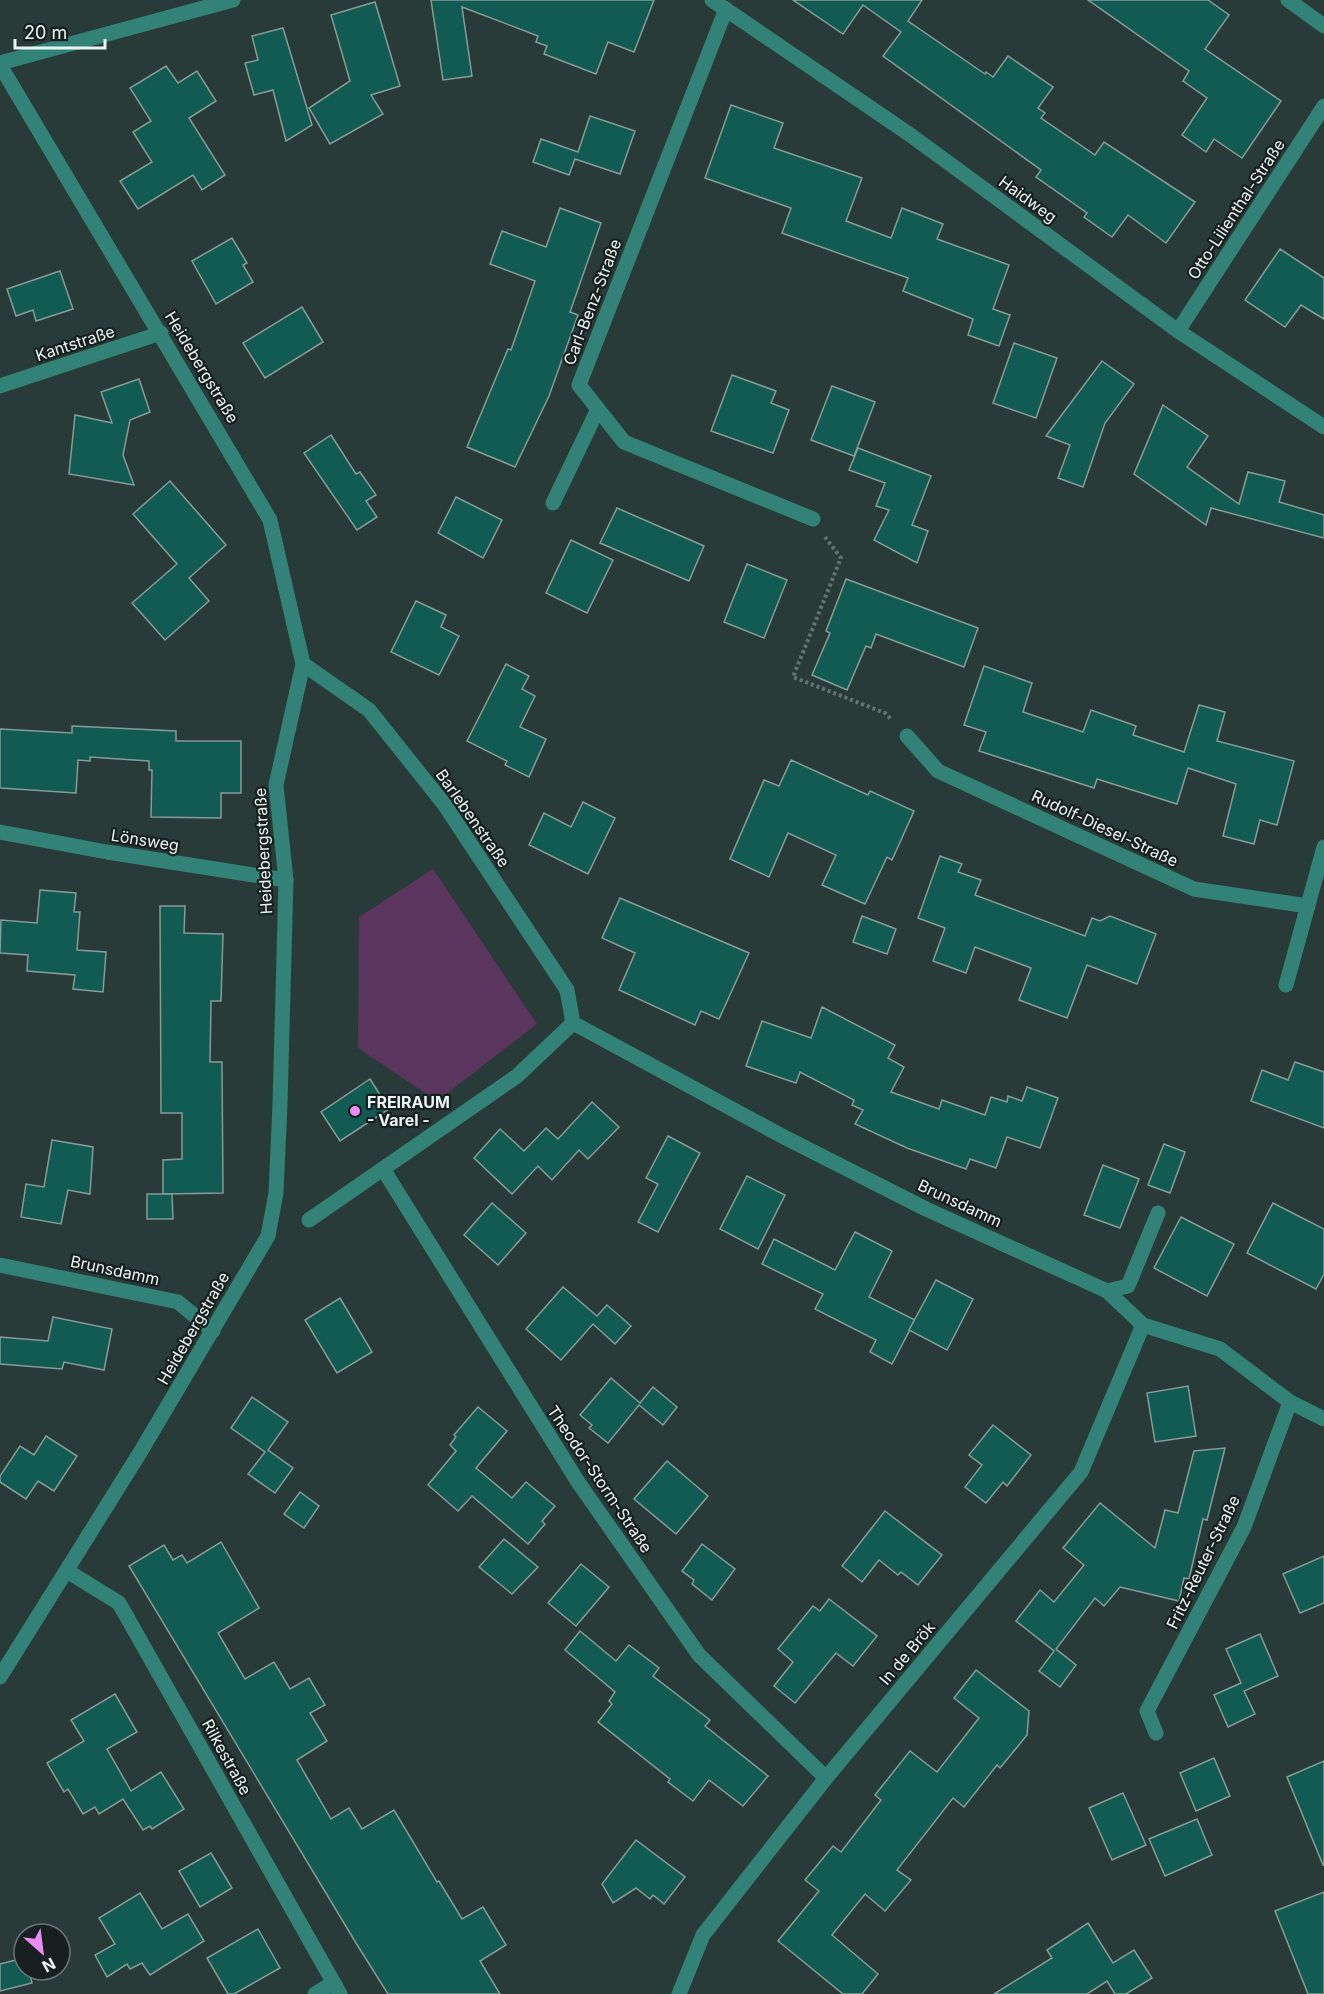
<svg xmlns="http://www.w3.org/2000/svg" width="1324" height="1994" font-family="Inter,sans-serif">
<style>
.green{fill:#5a365e}
.building{fill:#115b52;stroke:#879b97;stroke-width:1.5}
.lines{fill:none;stroke-linecap:round;stroke-linejoin:round}
.path{stroke:#637370;stroke-width:4;stroke-dasharray:3 3;stroke-linecap:butt}
.minor{stroke:#328277;stroke-width:15}
.poi-dot{fill:#ed8cf9;stroke:#18201f;stroke-width:2}
.labels{text-anchor:middle;dominant-baseline:central;stroke-width:4.5;stroke-linejoin:round;paint-order:stroke}
.street-label{font-size:16px;fill:#eaf5f3;stroke:#18201f}
.poi-label{font-size:16px;font-weight:bold;fill:#eaf5f3;stroke:#18201f;text-anchor:start}
</style>
<rect width="100%" height="100%" fill="#293b38"/>
<path class="green" d="M433,869L537,1024L437,1101L358,1048L359,917Z"/>
<g class="building">
<path d="M431,0H654L634,52L608,42L596,74L544,54L547,46L536,42L538,36L462,7L472,76L443,80Z"/>
<path d="M793,0H922L908,21L985,74L986,72L993,77L1008,56L1053,87L1038,108L1045,113L1041,118L1095,155L1104,142L1195,202L1166,243L1128,215L1112,237L1084,217L1087,213L1036,177L1041,170L883,56L901,32L863,5L843,34Z"/>
<path d="M1088,0H1208L1229,15L1205,49L1281,101L1242,158L1214,139L1206,152L1182,135L1207,98L1183,81L1189,71Z"/>
<path d="M375,2L400,86L371,95L383,114L330,144L309,108L350,81L331,15Z"/>
<path d="M283,28L312,125L286,141L273,90L254,95L245,63L258,60L252,36Z"/>
<path d="M166,66L178,83L197,71L216,101L189,118L225,175L202,190L193,175L138,209L120,181L152,162L133,132L151,121L130,88Z"/>
<path d="M731,105L783,123L774,148L862,178L846,221L891,238L902,208L943,224L937,239L1009,265L993,309L1010,315L999,346L968,335L973,319L903,291L908,278L782,233L791,208L705,178Z"/>
<path d="M590,116L635,131L620,174L575,159L569,175L533,162L541,139L578,152Z"/>
<path d="M560,208L601,223L570,312L578,315L549,396L515,467L467,447L508,349L511,350L535,281L490,264L502,231L546,247Z"/>
<path d="M232,238L247,263L243,265L253,282L216,304L192,261Z"/>
<path d="M1280,249L1324,278V319L1301,305L1285,327L1245,300Z"/>
<path d="M60,271L73,309L36,321L33,310L16,316L7,289Z"/>
<path d="M302,307L323,342L265,378L243,343Z"/>
<path d="M1014,343L1057,358L1036,418L993,403Z"/>
<path d="M1102,361L1134,384L1105,423L1083,487L1058,478L1070,445L1046,436Z"/>
<path d="M732,375L776,391L771,403L789,410L773,453L711,431Z"/>
<path d="M139,379L150,412L130,420L123,455L134,485L69,474L75,415L112,423L101,392Z"/>
<path d="M832,386L875,402L854,456L811,440Z"/>
<path d="M1163,405L1208,436L1187,467L1239,504L1248,472L1285,481L1279,502L1324,515V538L1211,508L1206,525L1134,474Z"/>
<path d="M331,435L356,474L360,472L376,495L366,501L377,517L357,530L304,453Z"/>
<path d="M858,448L931,476L912,525L928,531L917,563L874,540L889,510L876,506L885,483L849,470Z"/>
<path d="M170,481L226,545L189,578L209,601L165,640L132,603L177,564L133,514Z"/>
<path d="M456,497L502,520L483,558L438,533Z"/>
<path d="M617,508L704,546L689,581L600,543Z"/>
<path d="M571,540L613,560L587,613L546,593Z"/>
<path d="M747,564L787,580L764,638L724,622Z"/>
<path d="M846,579L978,628L964,667L876,634L871,648L866,646L847,690L812,675L830,633L826,631Z"/>
<path d="M416,601L446,615L441,627L459,636L439,675L391,652Z"/>
<path d="M506,664L529,676L522,689L535,696L520,727L546,739L529,777L505,765L507,761L467,741Z"/>
<path d="M984,666L1032,683L1023,712L1083,732L1091,710L1136,726L1133,735L1184,752L1199,705L1225,712L1217,741L1294,761L1277,825L1260,820L1254,844L1223,836L1236,784L1188,768L1177,804L1097,779L1094,788L979,751L986,732L964,725Z"/>
<path d="M72,726L176,731V741H241V793H221V818L151,817L152,770H149V761L90,757V761L78,760L76,793L0,788V729L72,733Z"/>
<path d="M791,760L868,795L870,791L914,811L892,860L887,857L865,904L822,885L836,855L788,833L769,877L730,859L764,780L779,786Z"/>
<path d="M583,802L615,818L588,874L529,845L544,813L571,827Z"/>
<path d="M940,856L962,864L958,872L981,880L975,895L1085,936L1092,918L1100,921L1110,916L1156,934L1137,984L1087,965L1067,1018L1019,1000L1031,968L975,947L966,973L933,961L945,928L918,918Z"/>
<path d="M40,890L76,893L74,912H80L77,950L106,952L103,992L73,989L75,975L27,971L28,955L0,953L1,920L37,923Z"/>
<path d="M620,898L749,953L719,1019L701,1011L695,1025L619,990L635,953L602,938Z"/>
<path d="M160,906H185L184,933L223,934L221,1001H211L210,1062H222L223,1193L163,1194V1160L182,1159V1113H161Z"/>
<path d="M862,916L896,929L887,954L853,942Z"/>
<path d="M822,1007L895,1045L888,1058L904,1067L891,1092L939,1109L942,1100L985,1115L991,1097L1007,1102L1008,1096L1022,1101L1027,1087L1058,1098L1040,1148L1007,1137L996,1168L970,1159L966,1169L907,1148L855,1124L863,1110L852,1105L854,1100L800,1072L796,1083L746,1066L762,1021L811,1038Z"/>
<path d="M1295,1062L1324,1072V1128L1251,1101L1262,1070L1288,1080Z"/>
<path d="M370,1079L389,1109L340,1141L321,1112Z"/>
<path d="M592,1102L619,1127L588,1159L579,1150L552,1180L538,1166L512,1194L474,1158L500,1129L524,1151L546,1128L558,1139Z"/>
<path d="M668,1136L700,1153L658,1232L638,1222L658,1184L646,1178Z"/>
<path d="M52,1140L93,1147L90,1194L68,1190L61,1224L21,1217L26,1184L44,1187Z"/>
<path d="M1164,1144L1185,1152L1170,1193L1148,1185Z"/>
<path d="M1103,1165L1139,1179L1120,1228L1084,1215Z"/>
<path d="M747,1176L785,1195L758,1249L720,1229Z"/>
<path d="M147,1194H172L173,1219H147Z"/>
<path d="M492,1203L526,1233L498,1265L464,1235Z"/>
<path d="M1273,1203L1324,1229V1274L1316,1289L1247,1253Z"/>
<path d="M1181,1217L1234,1244L1207,1296L1154,1268Z"/>
<path d="M855,1232L892,1251L869,1297L915,1320L892,1364L870,1352L876,1340L815,1309L823,1294L762,1264L774,1239L835,1270Z"/>
<path d="M936,1280L973,1299L947,1350L909,1330Z"/>
<path d="M563,1287L597,1316L607,1305L631,1326L615,1344L593,1324L561,1360L526,1329Z"/>
<path d="M340,1298L372,1352L337,1373L305,1320Z"/>
<path d="M53,1317L112,1329L104,1370L64,1362L62,1369L0,1364V1337L48,1341Z"/>
<path d="M611,1378L640,1403L653,1387L677,1407L663,1425L639,1405L608,1443L589,1428L592,1425L580,1415Z"/>
<path d="M1188,1386L1196,1436L1155,1442L1147,1393Z"/>
<path d="M252,1397L288,1422L268,1450L293,1468L275,1493L248,1474L265,1452L231,1428Z"/>
<path d="M478,1407L507,1431L476,1468L512,1498L526,1482L555,1506L542,1521L545,1524L528,1544L472,1496L458,1511L428,1485L456,1451L450,1445L456,1437L454,1435Z"/>
<path d="M993,1425L1031,1455L1007,1486L1003,1482L986,1503L965,1487L982,1465L969,1455Z"/>
<path d="M46,1436L77,1456L54,1491L38,1481L26,1499L0,1482V1476L20,1446L34,1455Z"/>
<path d="M1225,1448L1207,1520L1203,1519L1189,1579L1184,1578L1179,1601L1120,1587L1104,1606L1095,1598L1056,1649L1076,1665L1060,1687L1039,1671L1054,1651L1016,1621L1040,1590L1054,1602L1084,1565L1063,1548L1100,1503L1155,1548L1165,1510L1178,1513L1194,1451Z"/>
<path d="M667,1461L708,1496L676,1534L634,1499Z"/>
<path d="M300,1492L319,1506L304,1528L284,1514Z"/>
<path d="M885,1511L942,1555L918,1585L901,1572L898,1575L879,1560L862,1582L842,1566Z"/>
<path d="M504,1539L538,1567L512,1594L479,1567Z"/>
<path d="M221,1542L259,1608L218,1633L245,1679L274,1662L290,1689L309,1678L325,1705L310,1713L327,1741L297,1760L331,1819L349,1808L362,1829L394,1810L437,1882L439,1881L462,1919L483,1907L506,1945L480,1961L500,1994H388L356,1943L129,1566L164,1545L173,1560L182,1555L187,1563Z"/>
<path d="M702,1544L735,1569L712,1600L692,1584L694,1580L682,1571Z"/>
<path d="M1324,1556V1603L1300,1613L1283,1574Z"/>
<path d="M581,1564L609,1587L576,1626L548,1603Z"/>
<path d="M829,1599L877,1636L853,1666L836,1653L795,1703L774,1686L793,1662L778,1649L813,1606L820,1611Z"/>
<path d="M580,1631L616,1661L629,1645L659,1668L653,1676L710,1720L705,1726L768,1776L743,1806L709,1780L693,1801L668,1782L670,1779L598,1722L612,1704L609,1701L615,1692L565,1650Z"/>
<path d="M1260,1634L1278,1676L1244,1691L1255,1714L1228,1727L1214,1695L1241,1683L1226,1649Z"/>
<path d="M976,1670L1029,1711L1027,1735L1000,1768L997,1765L964,1807L953,1798L897,1870L911,1880L885,1911L865,1894L832,1935L878,1974L862,1994H843L778,1941L819,1891L805,1880L833,1846L841,1852L881,1800L875,1795L910,1751L937,1772L979,1718L954,1698Z"/>
<path d="M115,1694L137,1732L107,1749L131,1791L161,1772L184,1809L152,1829L150,1826L143,1830L123,1799L99,1814L95,1807L83,1814L68,1789L64,1792L47,1763L84,1741L71,1720Z"/>
<path d="M1214,1758L1230,1796L1196,1811L1180,1773Z"/>
<path d="M1324,1761V1865H1323L1287,1777Z"/>
<path d="M1123,1793L1146,1845L1112,1860L1089,1808Z"/>
<path d="M1197,1819L1212,1855L1165,1876L1149,1839Z"/>
<path d="M636,1840L685,1877L664,1904L653,1895L650,1899L636,1888L613,1903L602,1884Z"/>
<path d="M211,1853L232,1888L200,1907L179,1871Z"/>
<path d="M1324,1892V1994H1308L1275,1911Z"/>
<path d="M140,1893L162,1929L188,1914L204,1941L150,1975L142,1963L130,1969L127,1964L107,1977L95,1955L115,1944L99,1918Z"/>
<path d="M1088,1923L1113,1963L1134,1950L1152,1978L1126,1994H1115L1107,1981L1087,1994H994L1052,1958L1047,1950Z"/>
<path d="M258,1929L280,1968L234,1994H228L207,1958Z"/>
<path d="M24,1958V1970H29L32,1983L0,1991V1964Z"/>
</g>
<g class="lines">
<path class="path" d="M825,537L841,558L793,677L885,713L892,720"/>
<g class="minor">
<path d="M712,0L909,134L1178,331L1324,427"/>
<path d="M1288,0L1324,26"/>
<path d="M726,9L579,385L624,442L813,519"/>
<path d="M0,63L233,0"/>
<path d="M0,65L270,520L303,664L276,785L286,880L280,1104L276,1193L268,1236L141,1451L0,1677"/>
<path d="M1178,331L1324,106"/>
<path d="M0,386L161,333"/>
<path d="M553,503L598,409"/>
<path d="M303,664L369,710L444,804L567,990L573,1023"/>
<path d="M907,736L938,771L1194,889L1308,906"/>
<path d="M0,832L107,852L286,880"/>
<path d="M1286,985L1324,847"/>
<path d="M573,1023L784,1137L926,1209L1107,1291L1143,1325L1220,1349L1290,1402L1324,1419"/>
<path d="M383,1169L578,1482L699,1655L826,1778"/>
<path d="M309,1220L517,1076L573,1023"/>
<path d="M0,1265L178,1302L213,1331"/>
<path d="M1107,1291L1128,1286L1158,1213"/>
<path d="M67,1571L119,1603L340,1994"/>
<path d="M1156,1733L1147,1711L1244,1527L1290,1402"/>
<path d="M315,1994L333,1983"/>
<path d="M679,1994L703,1935L826,1778L1081,1472L1143,1325"/>
</g>
</g>
<circle class="poi-dot" cx="355" cy="1111" r="6"/>
<g class="labels">
<g class="street-label">
<text transform="translate(1028 199) rotate(36)">Haidweg</text>
<text transform="translate(1236 209) rotate(-57)">Otto-Lilienthal-Straße</text>
<text transform="translate(592 302) rotate(-69)">Carl-Benz-Straße</text>
<text transform="translate(75 343) rotate(-18)">Kantstraße</text>
<text transform="translate(202 367) rotate(59)">Heidebergstraße</text>
<text transform="translate(473 818) rotate(55)">Barlebenstraße</text>
<text transform="translate(1105 828) rotate(25)">Rudolf-Diesel-Straße</text>
<text transform="translate(145 840) rotate(9)">Lönsweg</text>
<text transform="translate(263 851) rotate(-93)">Heidebergstraße</text>
<text transform="translate(960 1203) rotate(25)">Brunsdamm</text>
<text transform="translate(115 1270) rotate(12)">Brunsdamm</text>
<text transform="translate(193 1328) rotate(-60)">Heidebergstraße</text>
<text transform="translate(600 1479) rotate(56)">Theodor-Storm-Straße</text>
<text transform="translate(1203 1562) rotate(-64)">Fritz-Reuter-Straße</text>
<text transform="translate(907 1653) rotate(-50)">In de Brök</text>
<text transform="translate(227 1757) rotate(61)">Rilkestraße</text>
</g>
<g class="poi-label">
<text x="367" y="1102">FREIRAUM<tspan x="367" dy="18">- Varel -</tspan></text>
</g>
</g>
<g transform="translate(42 1952) rotate(152)"><circle r="28" fill="#18201f" stroke="#6c7574" stroke-width="1.5"/>
<path d="M0-4.5L10 22L0 15L-10 22Z" fill="#ed8cf9"/>
<text y="-9" font-size="16" font-weight="bold" text-anchor="middle" fill="#eaf5f3">N</text>
</g>
<path d="M15 39v9h90v-9" fill="none" stroke="#eaf5f3" stroke-width="3"/>
<text x="24" y="39" font-size="18" fill="#eaf5f3" stroke="#18201f" stroke-width="4.5" paint-order="stroke">20 m</text>
</svg>
